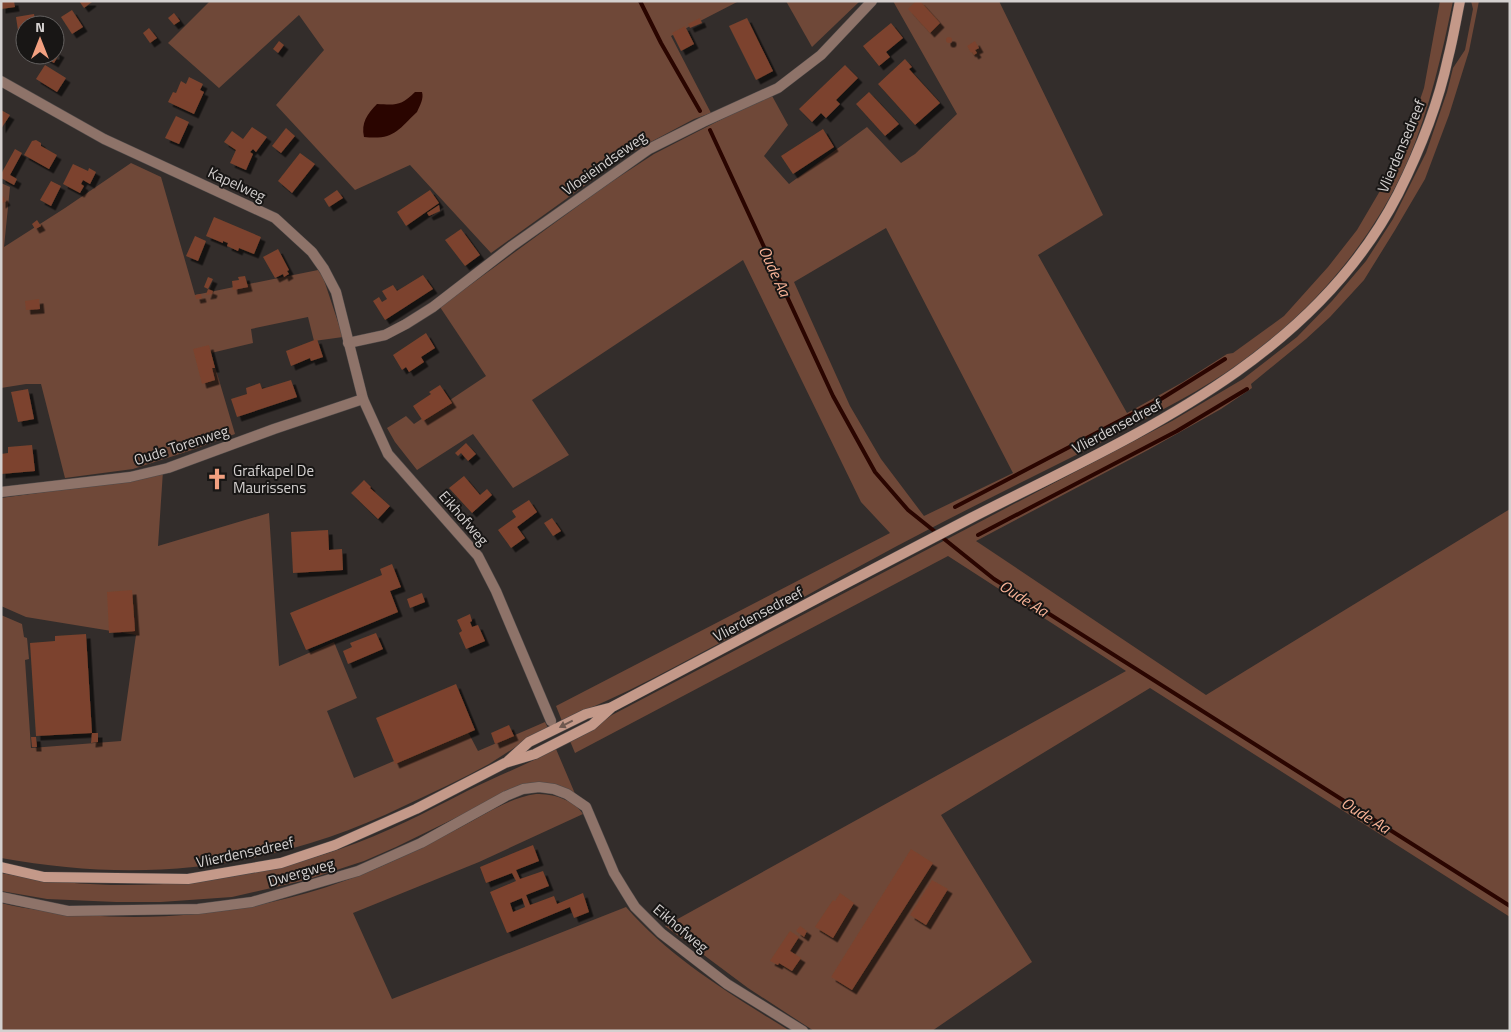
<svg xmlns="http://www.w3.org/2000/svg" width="1511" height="1032" font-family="'Titillium Web',sans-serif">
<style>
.green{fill:#6f4838;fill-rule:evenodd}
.water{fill:#2a0500}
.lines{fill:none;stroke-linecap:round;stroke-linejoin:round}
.stream{stroke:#2a0500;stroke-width:4}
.building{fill:#7b432d;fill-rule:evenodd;filter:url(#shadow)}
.street-casing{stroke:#504a49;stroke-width:11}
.secondary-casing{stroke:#504a49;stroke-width:11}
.street{stroke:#8e7369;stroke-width:10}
.secondary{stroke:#c49989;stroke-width:10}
.oneway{fill:#6e584f}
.labels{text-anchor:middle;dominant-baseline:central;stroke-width:4;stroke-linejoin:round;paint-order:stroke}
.street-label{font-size:15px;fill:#d4d0cf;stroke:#181615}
.poi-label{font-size:15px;fill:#d4d0cf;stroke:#181615;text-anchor:start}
.water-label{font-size:16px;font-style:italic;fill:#f9b397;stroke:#181615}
</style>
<defs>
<filter id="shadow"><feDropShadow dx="4.5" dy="4.5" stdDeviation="0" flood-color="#0009"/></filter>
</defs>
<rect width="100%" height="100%" fill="#332d2b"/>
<g class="green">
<path d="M210,1H739L671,36L711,113L694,119L630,153L491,253L410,165L355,190L276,105L324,50L299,15L219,88L168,43Z"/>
<path d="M786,1H860L812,47Z"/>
<path d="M893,1H999L1103,215L1038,255L1127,413L1183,382L1227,354L1233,353L1284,316L1328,267L1357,230L1384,184L1410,129L1424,88L1440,1H1453C1442,54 1430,107 1409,158C1376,235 1320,303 1253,353C1216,382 1175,403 1134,425C1070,459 1005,490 941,523C859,565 779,612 697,655C667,671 637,687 606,701C591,708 576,713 562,721L556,706L890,533L861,502L743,260L532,400L569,455L513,488L473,434L417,470L395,442L387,428L406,416L414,424L486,376L440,307L605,186L654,154L771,94L788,125L764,156L789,184L867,127L901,163L915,154L957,114ZM886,228L1013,473L924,516L881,459L850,406L794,282Z"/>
<path d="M1471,1H1479L1469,51L1449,115L1425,179L1395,230L1364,280L1330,317L1306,339L1251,384L1252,388L1221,409L1148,450L976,541L1206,695L1510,509V917L1150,688L941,815L1032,962L932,1031H814L748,988L665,926L1126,671L948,556L575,753L570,741L592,729L612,715L1172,421L1243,379L1297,337L1332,301L1366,261L1393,219L1426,153L1447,92L1453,68L1465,50L1473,9Z"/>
<path d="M131,163L161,177L195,295L318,270L323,277L343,337L314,341L308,317L251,329L253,343L211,353L235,434L192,450L133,469L65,478L41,384H26L1,388V183L10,187L4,247L65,208Z"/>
<path d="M163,471L158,546L269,513L279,666L334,642L357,698L327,711L354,778L467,730L478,751L545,722L548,728C527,738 509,752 489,764C462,779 433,792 404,806C274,869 143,884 1,858V615L22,624L24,637L27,638L29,659L25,660L31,748L121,741L136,635L26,617L1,606V498L125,481Z"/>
<path d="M556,749L576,796L554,786L482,805L396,847L364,861L306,880L232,897L161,902H116L47,899L1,891V873C115,895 231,887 340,849C385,834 426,812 467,791C497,776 528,764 556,749Z"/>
<path d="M536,794C553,794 573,799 583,814L479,862L353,913L392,999L626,907C671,959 732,995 790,1031H1V903C29,910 56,912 84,915C190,923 296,906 393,861C416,850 439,839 461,827C485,814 509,798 536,794Z"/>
</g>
<path class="water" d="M415,92H422C424,99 420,105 417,112C397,131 394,140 364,137C361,123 367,114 377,104C396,105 401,106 415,92Z"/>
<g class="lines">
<g class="stream">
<path d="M640,1L661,43L700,111"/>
<path d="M710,130L833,396L875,472L908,510L994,579L1510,906"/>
<path d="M955,507L1161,399L1225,359"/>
<path d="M978,535L1177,431L1247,389"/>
</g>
</g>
<g class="building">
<path d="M1,1H14L15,7L1,9Z"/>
<path d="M79,1H91L92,2L84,8Z"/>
<path d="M916,1H920L940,23L930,33L908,9Z"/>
<path d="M72,10L83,27L72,34L61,17Z"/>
<path d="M174,13L180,21L174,25L168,18Z"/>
<path d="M34,14L36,25H25V36L19,37L16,17Z"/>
<path d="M700,18L702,23L690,28L688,24Z"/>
<path d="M747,18L773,71L756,80L729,26Z"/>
<path d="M891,23L903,38L886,52L890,57L879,66L863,46Z"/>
<path d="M685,26L694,44L681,51L672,33Z"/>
<path d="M149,28L157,38L150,43L143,33Z"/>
<circle cx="949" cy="40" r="3"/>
<path d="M279,41L284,45L278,53L273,49Z"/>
<path d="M975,41L979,48L975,50L977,53L974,55L972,52L971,53L967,46Z"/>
<path d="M55,50L60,53L54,63L42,56L43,55H55Z"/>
<path d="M905,59L912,67L909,69L940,103L915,125L878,84Z"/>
<path d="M45,65L66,78L57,92L36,79Z"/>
<path d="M845,65L858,78L836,100L840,104L826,118L821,113L812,122L799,109Z"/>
<path d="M189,77L203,84L200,90L204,92L194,114L168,102L173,92L176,93L181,81L186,84Z"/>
<path d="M869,92L899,124L885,136L856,104Z"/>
<path d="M1,110L10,115L1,129Z"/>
<path d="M176,116L189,122L179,144L165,138Z"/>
<path d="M252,127L267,137L256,152L253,149L250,152L253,154L246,170L230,163L236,150L224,142L232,131L243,139Z"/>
<path d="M286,128L295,136L281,153L272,146Z"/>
<path d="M823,129L834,147L793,174L781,156Z"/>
<path d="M36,140L41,143V146L57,155L49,169L24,155L32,141Z"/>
<path d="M15,149L22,153L10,175L17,179L14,185L1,178V174Z"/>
<path d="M300,153L315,164L292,193L278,181Z"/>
<path d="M73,164L88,171L89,168L96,172L90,184L83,180L81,184L84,186L80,193L63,184Z"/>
<path d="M51,181L61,186L51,206L40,200Z"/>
<path d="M337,190L343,198L329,207L324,199Z"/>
<path d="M430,190L439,203L406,226L397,212Z"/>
<path d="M3,196L6,201L1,204V197Z"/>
<path d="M439,205L440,211L429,216L427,213Z"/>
<path d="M214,217L261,237L254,254L239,248L238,251L227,246L228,243L223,241V243L206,236Z"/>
<path d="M37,220L41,226L35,229L32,224Z"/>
<path d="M461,229L480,255L465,266L445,240Z"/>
<path d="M195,236L206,241L198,261L186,256Z"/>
<path d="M278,249L289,270L287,271L289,274L284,277L283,274L275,278L263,257Z"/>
<path d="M423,275L433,289L385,320L373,301L379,297L382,302L387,299L382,291L393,285L397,291Z"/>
<path d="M245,276L248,287L233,290L232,281L239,280L238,277Z"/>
<path d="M208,277L213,279L208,289L213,291L212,294L206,295L208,289L204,287Z"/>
<path d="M201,294L202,298L196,299L195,295Z"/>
<path d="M39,299L40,309L26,310L25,301Z"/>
<path d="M426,333L435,348L421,357L424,362L409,372L406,367L402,370L393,355Z"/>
<path d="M317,339L323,357L311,361L310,358L291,366L286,351Z"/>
<path d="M209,345L215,368H212L215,380L202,384L193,349Z"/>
<path d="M291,380L297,397L237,417L231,399L247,394L246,388L260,383L262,389Z"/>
<path d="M440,385L452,403L423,421L413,406L431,394L429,392Z"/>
<path d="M28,389L34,419L18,422L11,392Z"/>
<path d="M466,443L476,454L468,461L461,453L458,456L455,453Z"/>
<path d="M32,445L35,471L1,474V454L8,453V447Z"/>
<path d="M464,476L480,495L487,489L492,495L472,513L449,488Z"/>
<path d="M364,480L371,487L370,488L390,506L378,519L351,493Z"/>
<path d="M529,500L537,512L517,527L525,538L511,548L498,530L516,517L512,511Z"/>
<path d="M552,518L561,531L553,536L544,523Z"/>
<path d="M328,530L329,550L342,549L343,570L293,573L291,532Z"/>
<path d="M392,564L401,587L390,591L398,612L306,650L290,613L382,575L380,569Z"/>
<path d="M132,590L135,631L109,633L107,592Z"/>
<path d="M422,593L425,602L410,608L407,599Z"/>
<path d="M470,614L472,621L470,622L472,627L478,625L485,641L466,649L459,633L462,631L457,620Z"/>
<path d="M376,633L383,649L348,664L343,651L352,647L350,643Z"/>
<path d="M86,634L92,733L36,736L30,643L55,641V636Z"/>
<path d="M456,684L475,730L395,764L376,718Z"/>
<path d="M509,725L514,736L495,744L491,733Z"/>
<path d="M92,733H98V742L91,743Z"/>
<path d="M31,737H36L37,747H32Z"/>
<path d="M533,845L539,861L516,870L520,879L543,871L549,886L526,895L530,905L554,896L557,904L583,893L589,912L574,918L570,907L507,933L490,892L516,881L512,873L486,883L480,867ZM522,898L525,907L513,912L510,903Z"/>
<path d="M911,849L933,863L852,990L831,977Z"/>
<path d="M932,880L948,889L926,925L910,915Z"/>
<path d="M840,893L854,903L833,938L815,927L833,900L835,901Z"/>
<path d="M800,926L807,931L804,937L796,931Z"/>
<path d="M790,931L799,937L790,951L801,958L792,971L779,963L778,965L770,961Z"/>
</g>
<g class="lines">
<g class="street-casing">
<g id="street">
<path d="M1,81L104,139L275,218L312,252L324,269L336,292L363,399L388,454L478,556L496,591L551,721"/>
<path d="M348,343L385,335L406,324L433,307L512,246L649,149L703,122L778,88L821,55L872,1"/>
<path d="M1,492L130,477L168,468L274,429L363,399"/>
<path d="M1,897L68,911L198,909L252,902L358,871L421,843L506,796L523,789L539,787L554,789L567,794L586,807L614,873L625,891L635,907L661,933L727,984L803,1031"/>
</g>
</g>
<g class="secondary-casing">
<g id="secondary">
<path d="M508,761L529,742L586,714L609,708"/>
<path d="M1,867L44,877L188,879L281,863L335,845L416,809L505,763L535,754L592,725L612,707C731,644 851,580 971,518C1130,437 1312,362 1398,194C1419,152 1438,105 1448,58C1453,39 1456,20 1460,1"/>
</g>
</g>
<use href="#street" class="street"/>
<use href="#secondary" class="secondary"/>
</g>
<defs><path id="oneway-solid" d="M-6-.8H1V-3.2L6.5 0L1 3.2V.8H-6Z" transform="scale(1.25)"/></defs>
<use class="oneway" href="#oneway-solid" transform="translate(566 724) rotate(153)"/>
<defs>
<g id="church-bare" transform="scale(1.725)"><path d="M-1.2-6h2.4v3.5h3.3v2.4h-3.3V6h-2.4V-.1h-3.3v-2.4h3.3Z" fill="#f2a080" stroke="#181615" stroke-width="2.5" paint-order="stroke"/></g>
</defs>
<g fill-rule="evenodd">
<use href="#church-bare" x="217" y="479"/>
</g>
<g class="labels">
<g class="street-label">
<text transform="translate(1401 146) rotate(-67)">Vlierdensedreef</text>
<text transform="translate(604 163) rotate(-35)">Vloeieindseweg</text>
<text transform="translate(237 184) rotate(25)">Kapelweg</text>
<text transform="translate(1117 426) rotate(-28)">Vlierdensedreef</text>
<text transform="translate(181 445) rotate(-18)">Oude Torenweg</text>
<text transform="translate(464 518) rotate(49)">Eikhofweg</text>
<text transform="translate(758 614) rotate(-28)">Vlierdensedreef</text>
<text transform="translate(245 852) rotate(-12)">Vlierdensedreef</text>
<text transform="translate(301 872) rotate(-16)">Dwergweg</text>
<text transform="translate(681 928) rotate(40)">Eikhofweg</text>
</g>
<g class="poi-label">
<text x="233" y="470">Grafkapel De<tspan x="233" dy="17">Maurissens</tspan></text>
</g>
<g class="water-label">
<text transform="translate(775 271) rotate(65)">Oude Aa</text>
<text transform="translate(1024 598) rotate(32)">Oude Aa</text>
<text transform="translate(1366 815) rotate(32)">Oude Aa</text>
</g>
</g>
<rect width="1511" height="1032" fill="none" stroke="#d4d0cf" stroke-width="5"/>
<g transform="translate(40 40)"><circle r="24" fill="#181615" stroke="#63605f"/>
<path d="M0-4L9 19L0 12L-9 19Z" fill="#f2a080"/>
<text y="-8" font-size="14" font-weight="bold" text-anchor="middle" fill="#d4d0cf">N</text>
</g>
</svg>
